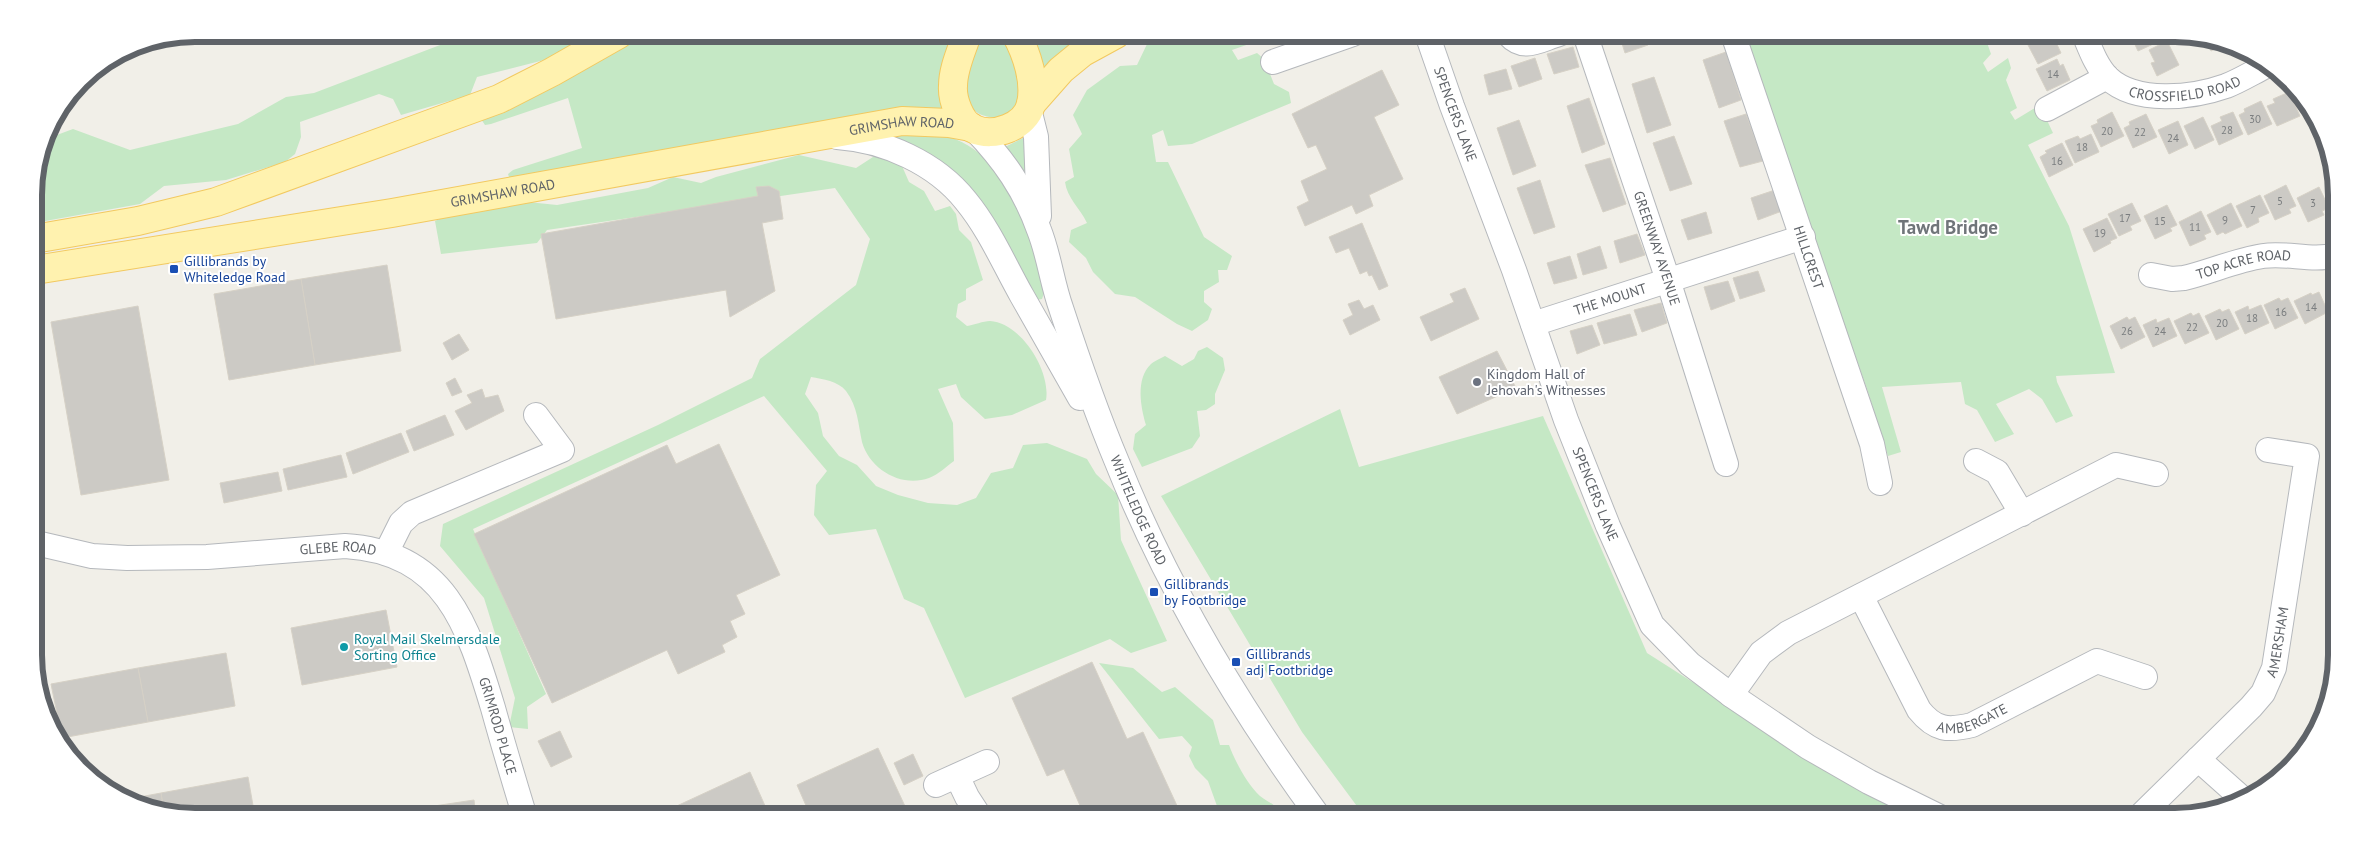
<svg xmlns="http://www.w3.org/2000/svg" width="2371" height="851" font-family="'PT Sans',sans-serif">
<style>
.green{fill:#c5e8c5}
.building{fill:#cccac5;stroke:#d6d1c6}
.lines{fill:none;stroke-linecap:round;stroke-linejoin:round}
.minor-casing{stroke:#b5b8bc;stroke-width:26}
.major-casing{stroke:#f2c960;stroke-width:30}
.minor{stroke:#fff;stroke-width:24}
.major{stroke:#fff2af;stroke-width:28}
.transit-dot{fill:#1a4fb4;stroke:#fff;stroke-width:2}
.worship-dot{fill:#6b7280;stroke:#fff;stroke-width:2}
.culture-dot{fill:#0f9aa8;stroke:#fff;stroke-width:2}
.labels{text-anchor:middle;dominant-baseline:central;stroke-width:4;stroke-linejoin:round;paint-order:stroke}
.number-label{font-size:11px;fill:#7a7d7f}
.street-label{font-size:14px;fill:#5f6368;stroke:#fff}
.transit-label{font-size:14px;fill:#164399;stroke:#fff;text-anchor:start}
.worship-label{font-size:14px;fill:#5b616d;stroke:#fff;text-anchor:start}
.culture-label{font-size:14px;fill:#0d838f;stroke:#fff;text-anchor:start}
.district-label{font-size:19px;font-weight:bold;fill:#70757a;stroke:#fff}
.rim{fill:none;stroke:#5f6368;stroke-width:6}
</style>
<rect width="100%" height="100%" fill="#f1efe8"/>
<g class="green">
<path d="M469,34H591L552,58L477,77L470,95L401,115L393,99L379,94L300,122L301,137L295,154L285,162L226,180L164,186L140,204L34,223V185L46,139L73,129L130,150L238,124L286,97L314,93Z"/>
<path d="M635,34H956L943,110L510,180L508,174L513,170L582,148L568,98L491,124L485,125L481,119Z"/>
<path d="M978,34H1005C1012,50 1023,79 1020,97C1016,127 968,122 965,94C962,74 972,52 978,34Z"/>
<path d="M1028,34H1095L1042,71Z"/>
<path d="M1161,34H1278L1232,50L1238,60L1257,53L1264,59L1274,84L1289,92L1291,103L1192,144L1168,146L1163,130L1152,135L1156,162H1168L1204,237L1232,256L1227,270H1218L1219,282L1204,291V302L1212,309L1208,320L1192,331L1177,324L1135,297L1115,294L1093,272L1086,258L1069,242L1071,230L1087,223C1080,208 1067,198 1065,182L1074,177L1069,149L1082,134L1073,115L1087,90L1120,66L1137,65L1148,42Z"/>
<path d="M1741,34H1984L1991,54L1983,63L1988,72L2008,58L2011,68L2006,80L2017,108L2010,112L2015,120L2035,108L2045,116L2053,133L2028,145L2069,226L2115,373L2056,376L2057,382L2073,416L2056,423L2042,399L2029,389L1996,404L2014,434L1995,442L1977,410L1965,404L1961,382L1882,387L1901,452L1888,456L1867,389Z"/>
<path d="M893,133C909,134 928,131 943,135C1010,152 1031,234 1044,293L1042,299L1036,300L994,228L893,137Z"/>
<path d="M1023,138L1025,139L1030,174L1025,177L1005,147Z"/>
<path d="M799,155L856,168L873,157H887L902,166L909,182L924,191L935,211L950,206L956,214L959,230L971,242L983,280L966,289V300L958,304L956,317L967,326C974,325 983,321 990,321C1022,323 1051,372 1046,400L1012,415L985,419L961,397L956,384L938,389L953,423L954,461C947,466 938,475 929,478C902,488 870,470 862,442C858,424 858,407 846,391C838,381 823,379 811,377L805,394L818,413L823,436L839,456L857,465L876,486L898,495L928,503L957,505L976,498L991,473L1013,468L1023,445L1047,443L1087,459L1096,474L1118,495L1121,540L1167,641L1131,653L1110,639L965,698L924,608L904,599L876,529L829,535L814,515L816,485L827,471L764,396L473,529L546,694L527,707L528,729L509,727L515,698L484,598L440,546L443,524L658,425L752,378L760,359L856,285L870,239L835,188L547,230L537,243L441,254L435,221L451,214L528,202L557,205L648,188L673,177L701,183L716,177Z"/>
<path d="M1207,347L1223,358L1225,370L1215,394V404L1206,410L1197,411L1200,436L1192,448L1142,467L1133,449L1135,434L1146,425C1141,408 1135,379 1151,364C1154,361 1160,359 1165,356L1182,366L1194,359L1198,351Z"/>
<path d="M1340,409L1359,467L1543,416L1647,653L1859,788L1928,817H1365L1302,732L1161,496Z"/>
<path d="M1099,663L1133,668L1162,692L1175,687L1213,720L1220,745H1229C1235,761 1247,784 1260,796C1270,804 1276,803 1282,817H1233L1230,811L1217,806L1208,781L1195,768L1189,756L1192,747L1182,736L1159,739Z"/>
</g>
<g class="building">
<path d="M1619,34H1644L1648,45L1625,53Z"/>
<path d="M1649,34H1683L1652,43Z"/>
<path d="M2026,34H2044L2029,41Z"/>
<path d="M2052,34L2061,53L2038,64L2028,45Z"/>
<path d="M2130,34H2159L2162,40L2138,51Z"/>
<path d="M2205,39L2227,42L2231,45L2219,51L2217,48L2211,51Z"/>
<path d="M2167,41L2179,65L2157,76L2151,63L2155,62L2149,50Z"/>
<path d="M1573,47L1579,67L1554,74L1547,54Z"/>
<path d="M1726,52L1741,100L1719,108L1703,60Z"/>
<path d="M1535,58L1542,79L1519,87L1511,66Z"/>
<path d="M2057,59L2060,66L2063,64L2070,80L2047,91L2036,69Z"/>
<path d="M1506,69L1512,89L1489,95L1484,75Z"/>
<path d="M1382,70L1399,105L1374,117L1403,179L1369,195L1373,206L1356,214L1352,205L1305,226L1297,207L1309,201L1301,181L1327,169L1316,145L1308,148L1292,114Z"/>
<path d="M1654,77L1671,125L1647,133L1632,84Z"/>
<path d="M2297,89L2309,106L2301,110L2292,92Z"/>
<path d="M2289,92L2300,116L2277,126L2267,106L2275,103L2273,99Z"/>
<path d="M1589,98L1605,144L1582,153L1567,106Z"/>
<path d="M2261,101L2272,124L2248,135L2239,115L2245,112L2244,109Z"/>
<path d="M2112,112L2124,136L2101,147L2091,126L2098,123L2097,120Z"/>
<path d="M2233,112L2243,134L2219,145L2211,126L2222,121L2220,117Z"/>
<path d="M1746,114L1763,161L1740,167L1724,121Z"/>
<path d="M2146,114L2157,137L2133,148L2124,128L2130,125L2129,122Z"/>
<path d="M2203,117L2214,140L2195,149L2184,126Z"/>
<path d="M1519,120L1536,166L1513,175L1497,128Z"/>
<path d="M2178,121L2188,145L2169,154L2158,130Z"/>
<path d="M2091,134L2099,152L2075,163L2065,141L2078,136L2080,139Z"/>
<path d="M1674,136L1692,184L1670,191L1653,143Z"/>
<path d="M2062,143L2073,165L2049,177L2040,157L2047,153L2045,151Z"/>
<path d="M1610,158L1626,204L1603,212L1585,165Z"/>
<path d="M1540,180L1555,227L1534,234L1517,188Z"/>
<path d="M2286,185L2296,206L2289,209L2291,213L2275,220L2264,196Z"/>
<path d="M769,186L779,191L783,219L762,223L775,291L730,317L726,290L556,319L541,234L758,196L756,187Z"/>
<path d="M2319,187L2329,208L2322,211L2324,215L2308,222L2297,198Z"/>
<path d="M1775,190L1782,211L1758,220L1751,198Z"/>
<path d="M2336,193V213L2328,196Z"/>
<path d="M2260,195L2269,213L2258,218L2259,222L2247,228L2236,206Z"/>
<path d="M2132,203L2141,221L2130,226L2132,230L2119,236L2108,214Z"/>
<path d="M2231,203L2242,226L2225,234L2223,232L2217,235L2207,215Z"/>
<path d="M2167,205L2177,225L2170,228L2172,231L2155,239L2144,216Z"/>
<path d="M2201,211L2211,232L2204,235L2206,239L2190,246L2179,222Z"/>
<path d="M1706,212L1712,233L1688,240L1681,220Z"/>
<path d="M2107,218L2117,238L2110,241L2111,243L2094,252L2083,229Z"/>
<path d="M1362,223L1388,286L1379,290L1372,275L1369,276L1367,271L1360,274L1349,248L1336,253L1329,237Z"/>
<path d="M1637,234L1645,255L1620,263L1614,241Z"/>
<path d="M1600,246L1607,268L1583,275L1577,254Z"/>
<path d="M1570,256L1577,278L1554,284L1547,263Z"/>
<path d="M387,265L401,351L315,365L301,279Z"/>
<path d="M1758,271L1765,291L1740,299L1733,278Z"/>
<path d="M301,279L315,365L229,380L214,294Z"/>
<path d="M1728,281L1735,301L1711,310L1704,287Z"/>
<path d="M1465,288L1479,319L1431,341L1420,317L1454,302L1450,294Z"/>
<path d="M2319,292L2328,312L2305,324L2294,301L2311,293L2312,295Z"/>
<path d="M2336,295V322L2326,300Z"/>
<path d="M2279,298L2281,301L2288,298L2298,318L2275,329L2264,305Z"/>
<path d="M1359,300L1364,309L1373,305L1380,320L1350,335L1343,320L1353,315L1348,304Z"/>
<path d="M1661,303L1667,323L1642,332L1634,310Z"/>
<path d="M2261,305L2269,323L2245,334L2235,312L2248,306L2249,310Z"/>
<path d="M138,306L169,480L81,495L51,322Z"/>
<path d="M2220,309L2222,312L2229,309L2239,329L2216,340L2205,316Z"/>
<path d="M2191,313L2193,316L2199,313L2209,333L2185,344L2174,321Z"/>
<path d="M1630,314L1637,335L1604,344L1597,323Z"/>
<path d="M2127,317L2129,320L2135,317L2145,337L2121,349L2110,326Z"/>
<path d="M2169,318L2177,336L2153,347L2143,325L2156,319L2157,323Z"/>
<path d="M1592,325L1600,345L1577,354L1570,331Z"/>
<path d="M459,334L469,350L452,360L443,343Z"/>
<path d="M1497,351L1516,388L1457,414L1439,377Z"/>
<path d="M455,378L462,392L452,396L446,383Z"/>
<path d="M482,389L485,398L498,395L504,411L466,430L455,411L472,403L467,395Z"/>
<path d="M445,415L454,435L414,451L406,431Z"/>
<path d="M401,433L409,452L353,474L346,453Z"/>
<path d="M36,442L43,492L36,493Z"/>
<path d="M719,444L780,575L736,595L745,614L730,621L737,637L722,645L725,652L678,674L667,650L552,703L474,534L667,445L676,464Z"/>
<path d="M341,455L347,477L288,490L283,469Z"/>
<path d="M278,472L282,491L224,503L220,483Z"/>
<path d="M386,610L397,667L302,685L291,628Z"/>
<path d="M226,653L235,706L148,722L138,668Z"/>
<path d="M1092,662L1127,739L1143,732L1179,810L1164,817H1085L1064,769L1047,776L1012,698Z"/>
<path d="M138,668L148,722L62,738L51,684Z"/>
<path d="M42,671L47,692L40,693L37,687V672Z"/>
<path d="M560,731L572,757L551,767L538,741Z"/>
<path d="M878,748L910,817H811L797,785Z"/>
<path d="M913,754L923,776L904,785L894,763Z"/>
<path d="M750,772L770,817H653Z"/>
<path d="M248,777L255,817H196L164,812L161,793Z"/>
<path d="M161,793L164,812L144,809L129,799Z"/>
<path d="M474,800L476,817H361Z"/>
</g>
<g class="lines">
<g class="minor-casing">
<g id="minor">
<path id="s1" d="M1427,34L1452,106L1514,270L1566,420L1608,526L1652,625L1690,664L1731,695L1808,747L1869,782L1940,817"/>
<path d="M1508,34C1524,52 1539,40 1559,34"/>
<path id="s2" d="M1585,34L1668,280L1726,464"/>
<path id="s3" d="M1733,34L1872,444L1880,483"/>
<path id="s4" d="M2084,34C2090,48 2096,66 2108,78C2136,104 2192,98 2226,86C2239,81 2252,73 2264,67"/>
<path d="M1273,62L1353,34"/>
<path d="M1029,109L1036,137L1039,216"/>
<path d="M2047,109L2107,77"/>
<path id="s5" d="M974,129C1003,159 1025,190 1039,230C1049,255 1052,283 1061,308C1078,360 1096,412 1117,462C1168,590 1238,706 1319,817"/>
<path d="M837,137C884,140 936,163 966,201C989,229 1004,264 1022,296C1041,330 1061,364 1080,398"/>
<path id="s6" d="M2151,275L2172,279L2184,278C2210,272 2236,260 2263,256C2287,252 2312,262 2336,255"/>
<path id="s7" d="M1533,324L1803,237"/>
<path d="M1976,461L1997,472L2022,514"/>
<path id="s8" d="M36,543L92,556L127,558L207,557L345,546C445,552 468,625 493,708C503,744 514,781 525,817"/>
<path d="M386,553L401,523L412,513L562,450L536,415"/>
<path id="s9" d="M1861,596L1919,710C1935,730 1948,731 1972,725L2097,661L2145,677"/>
<path d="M1731,695L1761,653L1788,633L2116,465L2156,474"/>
<path d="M2198,759L2244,800"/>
<path d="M957,776L967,797L980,817"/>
<path d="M936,785L987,762"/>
<path id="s10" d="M2139,817L2251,707L2263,693L2274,668L2307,456L2268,450"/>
</g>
</g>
<g class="major-casing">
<g id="major">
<path d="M967,34C962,50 953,68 953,86C952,99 960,123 974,129C993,138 1026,127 1031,104C1036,82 1027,54 1016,34"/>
<path d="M1031,104L1061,70L1083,52L1116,34"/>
<path d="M34,239L138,221L216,202L499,99L552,72L619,34"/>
<path id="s11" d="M35,270L392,213L902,121L949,123L971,127"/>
</g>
</g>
<use href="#minor" class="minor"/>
<use href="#major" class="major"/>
</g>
<g class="transit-dot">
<rect x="169" y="264" width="10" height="10" rx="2.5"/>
<rect x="1149" y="587" width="10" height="10" rx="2.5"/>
<rect x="1231" y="657" width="10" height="10" rx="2.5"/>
</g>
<circle class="worship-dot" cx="1477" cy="382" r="5"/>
<circle class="culture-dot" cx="344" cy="647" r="5"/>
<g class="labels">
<g class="number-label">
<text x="2053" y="74">14</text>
<text x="2255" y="119">30</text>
<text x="2227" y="130">28</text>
<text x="2107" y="131">20</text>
<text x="2140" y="132">22</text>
<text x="2173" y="138">24</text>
<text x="2082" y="147">18</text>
<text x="2057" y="161">16</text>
<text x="2280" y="201">5</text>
<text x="2313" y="203">3</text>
<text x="2253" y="210">7</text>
<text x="2125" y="218">17</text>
<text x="2225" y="220">9</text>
<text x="2160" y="221">15</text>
<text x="2195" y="227">11</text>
<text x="2100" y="233">19</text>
<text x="2311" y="307">14</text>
<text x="2281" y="312">16</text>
<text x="2252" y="318">18</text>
<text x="2222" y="323">20</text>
<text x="2192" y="327">22</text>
<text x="2127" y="331">26</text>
<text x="2160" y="331">24</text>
</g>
<g class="street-label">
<text stroke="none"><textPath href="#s4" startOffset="132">CROSSFIELD ROAD</textPath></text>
<text stroke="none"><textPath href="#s1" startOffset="85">SPENCERS LANE</textPath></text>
<text stroke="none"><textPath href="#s11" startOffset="879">GRIMSHAW ROAD</textPath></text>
<text stroke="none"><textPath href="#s11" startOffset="474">GRIMSHAW ROAD</textPath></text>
<text stroke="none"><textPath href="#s2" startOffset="226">GREENWAY AVENUE</textPath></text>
<text stroke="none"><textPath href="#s3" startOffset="236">HILLCREST</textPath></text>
<text stroke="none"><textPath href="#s6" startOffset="95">TOP ACRE ROAD</textPath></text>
<text stroke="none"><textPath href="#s7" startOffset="81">THE MOUNT</textPath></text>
<text stroke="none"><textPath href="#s1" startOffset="490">SPENCERS LANE</textPath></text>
<text stroke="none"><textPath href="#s5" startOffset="419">WHITELEDGE ROAD</textPath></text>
<text stroke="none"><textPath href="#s8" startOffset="304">GLEBE ROAD</textPath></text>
<text stroke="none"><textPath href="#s10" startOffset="229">AMERSHAM</textPath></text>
<text stroke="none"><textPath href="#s9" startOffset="189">AMBERGATE</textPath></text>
<text stroke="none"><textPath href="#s8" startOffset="568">GRIMROD PLACE</textPath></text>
</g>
<g class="transit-label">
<text x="184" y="261">Gillibrands by<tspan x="184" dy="16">Whiteledge Road</tspan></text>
<text x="1164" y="584">Gillibrands<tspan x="1164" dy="16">by Footbridge</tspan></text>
<text x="1246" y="654">Gillibrands<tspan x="1246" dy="16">adj Footbridge</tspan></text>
</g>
<g class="worship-label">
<text x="1487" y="374">Kingdom Hall of<tspan x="1487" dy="16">Jehovah's Witnesses</tspan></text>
</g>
<g class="culture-label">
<text x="354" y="639">Royal Mail Skelmersdale<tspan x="354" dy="16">Sorting Office</tspan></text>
</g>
<g class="district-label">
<text x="1948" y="227">Tawd Bridge</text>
</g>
</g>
<path d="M0 0H2371V851H0ZM195 42H2175A153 153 0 0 1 2328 195V655A153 153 0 0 1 2175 808H195A153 153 0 0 1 42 655V195A153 153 0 0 1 195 42Z" fill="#fff" fill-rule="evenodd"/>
<path class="rim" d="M195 42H2175A153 153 0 0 1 2328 195V655A153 153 0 0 1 2175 808H195A153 153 0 0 1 42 655V195A153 153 0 0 1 195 42Z"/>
</svg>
